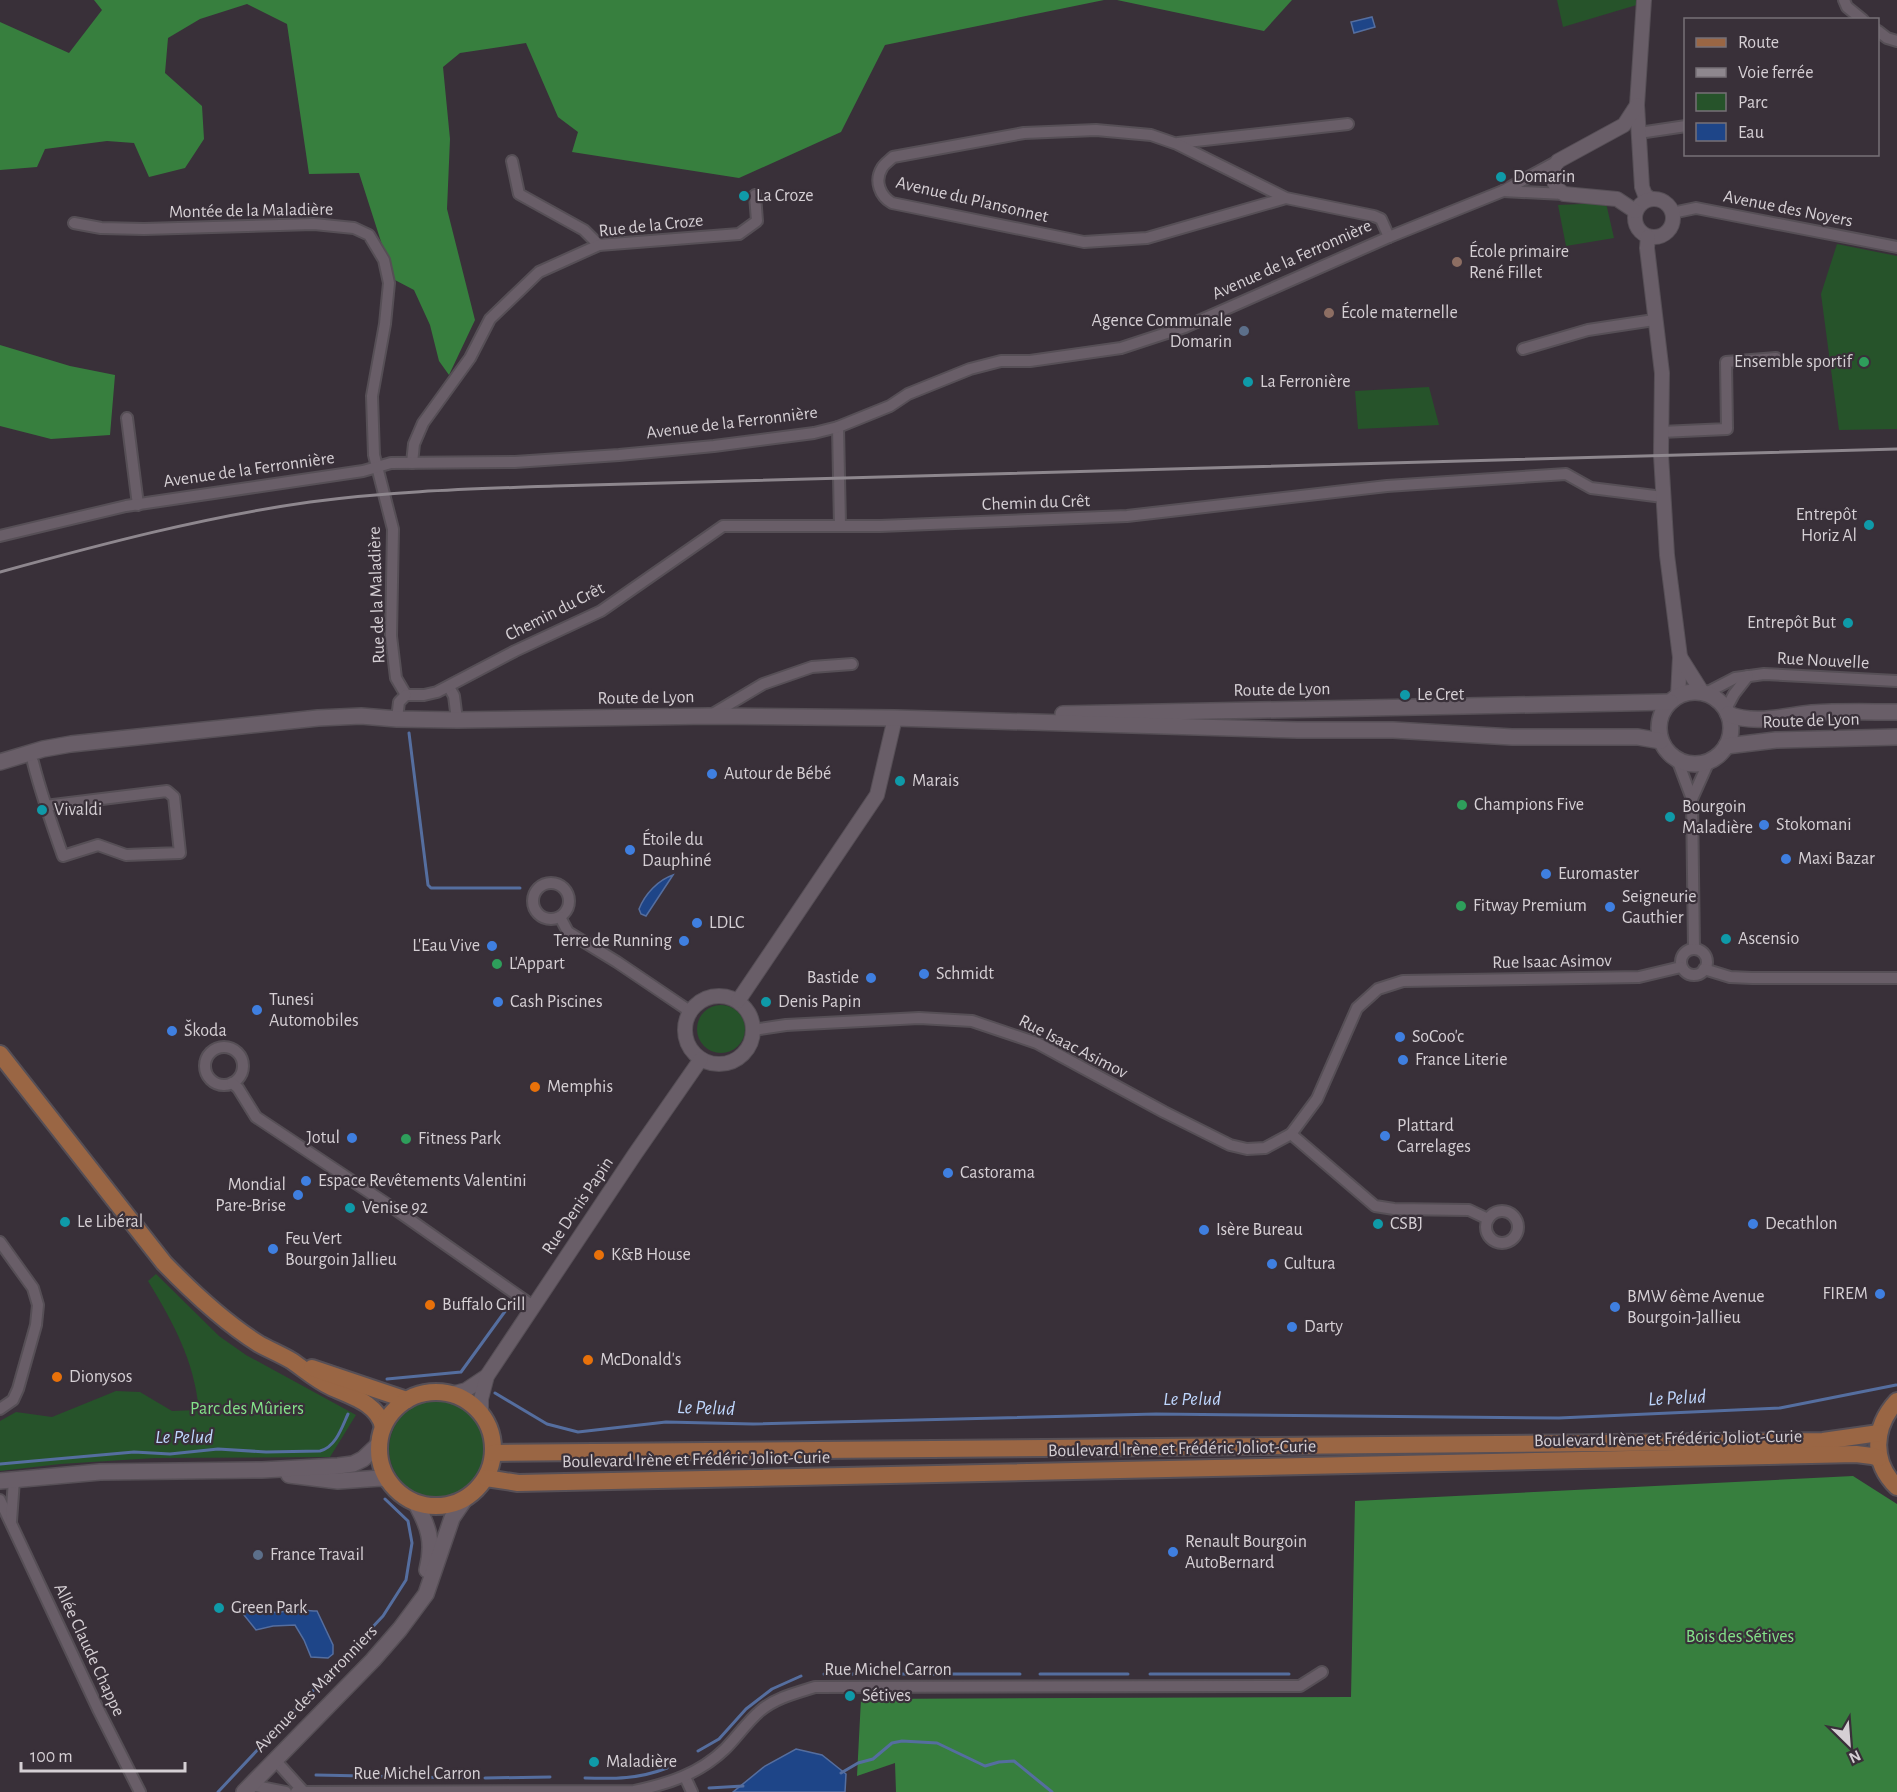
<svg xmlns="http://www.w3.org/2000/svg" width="1897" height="1792" font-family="'Alegreya Sans',sans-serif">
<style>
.green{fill:#26532a}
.forest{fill:#377f3e}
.water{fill:#1e4588;stroke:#556e9f;stroke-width:1.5}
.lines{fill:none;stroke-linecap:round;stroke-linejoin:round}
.stream{stroke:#556e9f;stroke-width:3}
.minor-casing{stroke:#564f56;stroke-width:14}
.tertiary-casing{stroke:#564f56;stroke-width:16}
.secondary-casing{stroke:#564f56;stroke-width:18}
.primary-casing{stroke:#564f56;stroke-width:20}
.minor{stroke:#695e68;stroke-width:10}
.tertiary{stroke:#695e68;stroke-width:14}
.secondary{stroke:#695e68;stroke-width:15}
.primary{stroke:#9a6644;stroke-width:16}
.rail{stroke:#8e878e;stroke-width:3}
.culture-dot{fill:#0f9aa8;stroke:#393039;stroke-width:2}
.education-dot{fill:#8d6e63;stroke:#393039;stroke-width:2}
.service-dot{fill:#5c6f8a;stroke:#393039;stroke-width:2}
.leisure-dot{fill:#2e9e5b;stroke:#393039;stroke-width:2}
.shop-dot{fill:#3f7fe0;stroke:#393039;stroke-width:2}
.food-dot{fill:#e8710a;stroke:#393039;stroke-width:2}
.labels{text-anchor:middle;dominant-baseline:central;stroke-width:4.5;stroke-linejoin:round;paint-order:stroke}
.poi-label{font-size:18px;fill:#d5cfd4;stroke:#393039;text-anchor:start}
.street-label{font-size:18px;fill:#d5cfd4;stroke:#393039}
.park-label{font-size:18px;fill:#83e289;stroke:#393039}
.water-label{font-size:20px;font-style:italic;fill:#bed6fd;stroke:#393039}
</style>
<rect width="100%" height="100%" fill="#393039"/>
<g class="green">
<path d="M1557,0H1641L1640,4L1563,27Z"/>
<path d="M1606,203L1614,238L1566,246L1558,205Z"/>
<path d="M1837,244L1897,256V429L1839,430L1821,294Z"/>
<path d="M1429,387L1439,425L1358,429L1355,391Z"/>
<circle cx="721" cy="1029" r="24"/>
<path d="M156,1274L219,1336L246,1355L356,1415L330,1457L155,1458L60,1464L0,1471V1421L16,1412L52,1417L116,1391L140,1392L172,1411L199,1410C194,1360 174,1324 148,1281Z"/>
<circle cx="437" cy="1449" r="48"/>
</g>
<g class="forest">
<path d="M94,0H1104L885,45L841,132L739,178L572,152L578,132L558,117L526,43L460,53L443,67L450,139L447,209L475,320L449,375L439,361L430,325L414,290L393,279L359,173L309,174L287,24L247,4L200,19L168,38L165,73L202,106L204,139L185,168L149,177L134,143L107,141L45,149L37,167L0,170V22L69,53L102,10Z"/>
<path d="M1117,0H1292L1264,31Z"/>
<path d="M0,345L70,366L115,375L110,435L51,439L0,426Z"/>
<path d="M1853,1476L1897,1504V1792H896L895,1763L857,1776L861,1699L1351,1697L1355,1501Z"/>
</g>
<g class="water">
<path d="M1372,17L1375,27L1354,33L1351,22Z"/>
<path d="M673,875L646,916L641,914L639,909C645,894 658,880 673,875Z"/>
<path d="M267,1610C275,1615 283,1611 292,1610C300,1609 310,1611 317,1611L333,1645V1654L328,1658L311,1657L304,1640L295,1625L273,1626L256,1630L244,1615V1612Z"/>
<path d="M796,1749L822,1755L846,1774L845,1792H733L765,1766Z"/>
</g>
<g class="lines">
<g class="stream">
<path d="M409,733L428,885L431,888H520"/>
<path d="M387,1379L461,1372L506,1310"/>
<path d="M495,1393L547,1424L578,1432L666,1422L753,1424L1156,1414L1559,1418L1780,1408L1896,1385"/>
<path d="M0,1464L134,1452L170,1454L218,1449L266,1452L320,1451C336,1447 342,1427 348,1414"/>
<path d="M824,1674H855"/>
<path d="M878,1674H1020"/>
<path d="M1040,1674H1128"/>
<path d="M1150,1674H1289"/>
<path d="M698,1751L719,1739L746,1709L772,1689L801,1676"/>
<path d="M841,1773L858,1763L873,1759L892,1743L902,1741L937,1743L985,1766L999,1762L1014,1761L1052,1792"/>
<path d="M316,1775L462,1778"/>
<path d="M485,1778L550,1777"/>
<path d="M585,1778C614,1779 639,1779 667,1768"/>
<path d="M709,1788L743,1786"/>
<path d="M218,1792L383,1616L406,1580L412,1543L408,1521L385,1499"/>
</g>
<g class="minor-casing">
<g id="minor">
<path d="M1844,0L1847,7L1863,20"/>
<path d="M1878,31L1887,38L1897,41"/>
<path d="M1639,133L1686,126"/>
<path d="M1178,143L1348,124"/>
<path d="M512,161L519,194L584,230L599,245"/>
<path d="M1503,191L1564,194"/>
<path d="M1286,198L1147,238L1084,242L892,203C880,196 874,181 882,168C884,164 890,160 893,157L1024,133L1096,130L1151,135L1177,144L1286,198L1374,216L1381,219L1389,237"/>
<path d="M1672,213L1696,208L1897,247"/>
<path d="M74,223L101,228L144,229L314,224L354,228L369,235L384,260L389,283L385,324L372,396L374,455L393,529L391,636L396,678L406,695"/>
<path d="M1523,349L1588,330L1654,320"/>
<path d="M127,418L138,505"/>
<path d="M838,427L840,526"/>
<path d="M1661,432L1727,429L1726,362L1776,358"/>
<path d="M412,463L414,444L423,423L470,358L490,319L539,272L599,245L739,234L757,221L755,195"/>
<path d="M0,536L126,506L363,471L391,463L515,462L619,455L714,446L814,433L838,427L890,406L908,394L970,369L1001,361H1030L1121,348L1185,327L1389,237L1503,191L1558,161"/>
<path d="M449,687L454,696L457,720"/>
<path d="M1706,693L1735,678L1764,674L1897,681"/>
<path d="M406,695H424L437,692L515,651L601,611L723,526H880L1127,516L1387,486L1566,474L1591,488L1663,497"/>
<path d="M1726,709L1734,694L1748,676"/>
<path d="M711,715L763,684L812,667L852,664"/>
<path d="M397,719L399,702L406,695"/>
<path d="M1677,759L1692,799L1694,949"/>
<path d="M33,762C41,794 52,825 63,856L98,845L126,855L180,853L174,797L167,791L45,806"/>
<path d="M1692,799L1709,761"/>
<circle cx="551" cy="901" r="18"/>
<path d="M560,917L568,932L617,962L691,1012"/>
<circle cx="1694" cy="962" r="13"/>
<path d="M1704,969L1730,977L1752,978H1897"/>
<path d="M753,1030L786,1025L919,1018L972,1021L1037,1043L1164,1112L1230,1145L1247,1149L1265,1148L1291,1134L1317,1099L1357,1008L1378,989L1403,981L1639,977L1681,967"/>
<circle cx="224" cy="1066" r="19"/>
<path d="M232,1083L238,1088L256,1117L399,1212L533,1306"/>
<path d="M1291,1134L1375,1206L1394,1209L1469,1210L1488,1219"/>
<circle cx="1502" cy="1227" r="16"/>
<path d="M0,1242L33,1288L38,1305L36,1325L18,1389L13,1400L0,1409"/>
<path d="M0,1500L98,1709L140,1792"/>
<path d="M11,1521L14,1480"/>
<path d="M275,1760L303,1791"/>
<path d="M685,1777L692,1792"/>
<path d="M251,1785L286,1792"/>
<path d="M296,1792L634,1791C668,1784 699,1774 725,1749C737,1737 747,1722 760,1711C775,1698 796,1693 815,1687L1300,1686L1322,1672"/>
</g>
</g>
<g class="tertiary-casing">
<g id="tertiary">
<path d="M1644,0L1637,105L1642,187L1645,195L1651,199"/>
<circle cx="1654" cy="218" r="19"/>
<path d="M1635,211L1617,199L1564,194C1552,186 1550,173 1558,161L1624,125L1637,105"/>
<path d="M1648,237L1647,248L1662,373L1661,455L1667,555L1680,657L1678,696"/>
<path d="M1680,657L1702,692"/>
<circle cx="719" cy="1030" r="34"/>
<path d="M738,1001L877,795L895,718"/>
<path d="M451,1394L466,1390L487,1376"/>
<path d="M481,1414V1399L487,1376L635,1154L701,1059"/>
</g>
</g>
<g class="secondary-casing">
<g id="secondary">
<circle cx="1695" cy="728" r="36"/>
<path d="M1063,714L1670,702"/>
<path d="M1728,714C1755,725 1784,716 1812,713C1840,711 1869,712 1897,712"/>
<path d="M1726,746L1776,740L1897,737"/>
<path d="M0,762L43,749L71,744L318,718L361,716L397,719L457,720L709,716L895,718L1298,730H1393L1512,737H1638L1661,741"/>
<path d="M289,1475L338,1481L381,1478L388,1480"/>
<path d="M0,1481L100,1472L262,1470L338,1466L353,1464L363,1459L379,1444"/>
<path d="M415,1502C429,1527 434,1542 427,1570"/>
<path d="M244,1792L373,1660L400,1629L426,1594L452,1518L465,1499"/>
</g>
</g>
<g class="primary-casing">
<g id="primary">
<path d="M0,1054L164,1263C193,1293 224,1322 259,1344C270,1350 282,1355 292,1361C305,1370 316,1380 331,1387C350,1396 378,1403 383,1427"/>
<path d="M312,1368L407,1400"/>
<circle cx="436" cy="1449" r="57"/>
<path d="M1897,1401C1873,1427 1871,1462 1897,1487"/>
<path d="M493,1453L1823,1441L1879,1433"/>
<path d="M486,1478L518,1483L1856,1454L1872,1456L1879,1458"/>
</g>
</g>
<use href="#minor" class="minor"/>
<use href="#tertiary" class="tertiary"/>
<use href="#secondary" class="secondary"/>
<use href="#primary" class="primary"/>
<path class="rail" d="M0,572C102,544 204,517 310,502C391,491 472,489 554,486L1897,449"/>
</g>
<g class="culture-dot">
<circle cx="1501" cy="177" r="6"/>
<circle cx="744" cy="196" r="6"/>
<circle cx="1248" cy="382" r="6"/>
<circle cx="1869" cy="525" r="6"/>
<circle cx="1848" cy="623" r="6"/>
<circle cx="1405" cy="695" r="6"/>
<circle cx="900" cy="781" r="6"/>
<circle cx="42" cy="810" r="6"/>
<circle cx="1670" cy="817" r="6"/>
<circle cx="1726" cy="939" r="6"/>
<circle cx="766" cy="1002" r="6"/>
<circle cx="350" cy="1208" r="6"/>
<circle cx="65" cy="1222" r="6"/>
<circle cx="1378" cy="1224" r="6"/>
<circle cx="219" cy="1608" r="6"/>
<circle cx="850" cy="1696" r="6"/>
<circle cx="594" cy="1762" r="6"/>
</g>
<g class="education-dot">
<circle cx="1457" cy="262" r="6"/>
<circle cx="1329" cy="313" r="6"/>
</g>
<g class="service-dot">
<circle cx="1244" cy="331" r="6"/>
<circle cx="258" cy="1555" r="6"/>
</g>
<g class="leisure-dot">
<circle cx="1864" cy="362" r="6"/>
<circle cx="1462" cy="805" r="6"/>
<circle cx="1461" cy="906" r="6"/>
<circle cx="497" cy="964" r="6"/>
<circle cx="406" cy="1139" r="6"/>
</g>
<g class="shop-dot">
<circle cx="712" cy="774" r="6"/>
<circle cx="1764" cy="825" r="6"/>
<circle cx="630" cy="850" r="6"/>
<circle cx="1786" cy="859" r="6"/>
<circle cx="1546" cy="874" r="6"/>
<circle cx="1610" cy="907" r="6"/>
<circle cx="697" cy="923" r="6"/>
<circle cx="684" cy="941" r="6"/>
<circle cx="492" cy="946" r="6"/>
<circle cx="924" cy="974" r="6"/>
<circle cx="871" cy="978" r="6"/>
<circle cx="498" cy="1002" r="6"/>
<circle cx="257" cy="1010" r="6"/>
<circle cx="172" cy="1031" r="6"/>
<circle cx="1400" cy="1037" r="6"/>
<circle cx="1403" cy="1060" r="6"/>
<circle cx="1385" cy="1136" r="6"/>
<circle cx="352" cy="1138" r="6"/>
<circle cx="948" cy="1173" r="6"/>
<circle cx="306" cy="1181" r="6"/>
<circle cx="298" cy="1195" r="6"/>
<circle cx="1753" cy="1224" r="6"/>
<circle cx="1204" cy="1230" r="6"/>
<circle cx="273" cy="1249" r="6"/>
<circle cx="1272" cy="1264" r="6"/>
<circle cx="1880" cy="1294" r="6"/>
<circle cx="1615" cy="1307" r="6"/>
<circle cx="1292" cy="1327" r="6"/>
<circle cx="1173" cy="1552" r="6"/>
</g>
<g class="food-dot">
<circle cx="535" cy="1087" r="6"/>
<circle cx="599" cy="1255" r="6"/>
<circle cx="430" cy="1305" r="6"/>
<circle cx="588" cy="1360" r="6"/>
<circle cx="57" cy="1377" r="6"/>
</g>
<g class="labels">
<g class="poi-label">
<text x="1513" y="177">Domarin</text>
<text x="756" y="196">La Croze</text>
<text x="1469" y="252">École primaire<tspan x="1469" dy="21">René Fillet</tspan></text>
<text x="1341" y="313">École maternelle</text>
<text x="1232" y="321" text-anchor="end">Agence Communale<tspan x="1232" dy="21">Domarin</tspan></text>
<text x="1852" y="362" text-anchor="end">Ensemble sportif</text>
<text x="1260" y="382">La Ferronière</text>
<text x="1857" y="515" text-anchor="end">Entrepôt<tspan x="1857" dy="21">Horiz Al</tspan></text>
<text x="1836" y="623" text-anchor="end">Entrepôt But</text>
<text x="1417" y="695">Le Cret</text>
<text x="724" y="774">Autour de Bébé</text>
<text x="912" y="781">Marais</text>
<text x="1474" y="805">Champions Five</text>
<text x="1682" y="807">Bourgoin<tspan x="1682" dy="21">Maladière</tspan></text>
<text x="54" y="810">Vivaldi</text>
<text x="1776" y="825">Stokomani</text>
<text x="642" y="840">Étoile du<tspan x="642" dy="21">Dauphiné</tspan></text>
<text x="1798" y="859">Maxi Bazar</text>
<text x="1558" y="874">Euromaster</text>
<text x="1622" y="897">Seigneurie<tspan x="1622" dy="21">Gauthier</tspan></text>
<text x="1473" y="906">Fitway Premium</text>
<text x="709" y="923">LDLC</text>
<text x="1738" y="939">Ascensio</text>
<text x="672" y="941" text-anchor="end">Terre de Running</text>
<text x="480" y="946" text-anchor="end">L'Eau Vive</text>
<text x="509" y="964">L'Appart</text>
<text x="936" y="974">Schmidt</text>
<text x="859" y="978" text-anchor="end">Bastide</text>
<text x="269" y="1000">Tunesi<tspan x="269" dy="21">Automobiles</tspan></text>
<text x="510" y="1002">Cash Piscines</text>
<text x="778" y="1002">Denis Papin</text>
<text x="184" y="1031">Škoda</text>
<text x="1412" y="1037">SoCoo'c</text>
<text x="1415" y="1060">France Literie</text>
<text x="547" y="1087">Memphis</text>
<text x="1397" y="1126">Plattard<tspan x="1397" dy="21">Carrelages</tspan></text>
<text x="340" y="1138" text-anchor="end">Jotul</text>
<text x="418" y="1139">Fitness Park</text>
<text x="960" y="1173">Castorama</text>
<text x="318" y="1181">Espace Revêtements Valentini</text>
<text x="286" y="1185" text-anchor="end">Mondial<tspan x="286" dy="21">Pare-Brise</tspan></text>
<text x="362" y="1208">Venise 92</text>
<text x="77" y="1222">Le Libéral</text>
<text x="1390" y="1224">CSBJ</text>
<text x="1765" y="1224">Decathlon</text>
<text x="1216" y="1230">Isère Bureau</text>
<text x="285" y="1239">Feu Vert<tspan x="285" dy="21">Bourgoin Jallieu</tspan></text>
<text x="611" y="1255">K&amp;B House</text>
<text x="1284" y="1264">Cultura</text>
<text x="1868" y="1294" text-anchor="end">FIREM</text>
<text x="1627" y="1297">BMW 6ème Avenue<tspan x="1627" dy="21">Bourgoin-Jallieu</tspan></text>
<text x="442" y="1305">Buffalo Grill</text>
<text x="1304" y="1327">Darty</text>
<text x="600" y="1360">McDonald's</text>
<text x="69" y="1377">Dionysos</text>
<text x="1185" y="1542">Renault Bourgoin<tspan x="1185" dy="21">AutoBernard</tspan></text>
<text x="270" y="1555">France Travail</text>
<text x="231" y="1608">Green Park</text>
<text x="862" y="1696">Sétives</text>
<text x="606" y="1762">Maladière</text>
</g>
<g class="street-label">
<text transform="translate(972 200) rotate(13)">Avenue du Plansonnet</text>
<text transform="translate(1788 209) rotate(11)">Avenue des Noyers</text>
<text transform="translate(251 211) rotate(-1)">Montée de la Maladière</text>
<text transform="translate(651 226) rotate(-6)">Rue de la Croze</text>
<text transform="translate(1292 260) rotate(-24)">Avenue de la Ferronnière</text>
<text transform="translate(732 423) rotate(-7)">Avenue de la Ferronnière</text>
<text transform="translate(249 470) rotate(-8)">Avenue de la Ferronnière</text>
<text transform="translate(1036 503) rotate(-2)">Chemin du Crêt</text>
<text transform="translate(377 595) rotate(-92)">Rue de la Maladière</text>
<text transform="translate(555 612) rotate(-27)">Chemin du Crêt</text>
<text transform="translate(1823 661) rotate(3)">Rue Nouvelle</text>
<text transform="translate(1282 690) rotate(-1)">Route de Lyon</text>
<text transform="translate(646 698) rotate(-1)">Route de Lyon</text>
<text transform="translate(1811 721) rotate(-2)">Route de Lyon</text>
<text transform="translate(1552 962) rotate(-1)">Rue Isaac Asimov</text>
<text transform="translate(1073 1047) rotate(27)">Rue Isaac Asimov</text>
<text transform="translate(578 1206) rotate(-56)">Rue Denis Papin</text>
<text transform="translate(1668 1439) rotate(-1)">Boulevard Irène et Frédéric Joliot-Curie</text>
<text transform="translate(1182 1449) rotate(-1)">Boulevard Irène et Frédéric Joliot-Curie</text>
<text transform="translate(696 1460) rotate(-1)">Boulevard Irène et Frédéric Joliot-Curie</text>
<text transform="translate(89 1650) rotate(65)">Allée Claude Chappe</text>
<text x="888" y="1670">Rue Michel Carron</text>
<text transform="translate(316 1689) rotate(-46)">Avenue des Marronniers</text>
<text x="417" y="1774">Rue Michel Carron</text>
</g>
<g class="park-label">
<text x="247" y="1409">Parc des Mûriers</text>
<text x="1740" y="1637">Bois des Sétives</text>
</g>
<g class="water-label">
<text transform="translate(1677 1398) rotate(-3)">Le Pelud</text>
<text x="1192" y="1399">Le Pelud</text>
<text transform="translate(706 1408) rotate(2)">Le Pelud</text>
<text x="184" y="1437">Le Pelud</text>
</g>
</g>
<rect x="1684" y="18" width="195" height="138" fill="#393039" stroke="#777077" stroke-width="1.5"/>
<rect x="1696" y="38" width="30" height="9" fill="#9a6644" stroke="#777077" stroke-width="1.5"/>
<text x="1738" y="48" font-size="18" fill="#d5cfd4">Route</text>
<rect x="1696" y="68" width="30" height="9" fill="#8e878e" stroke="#777077" stroke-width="1.5"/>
<text x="1738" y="78" font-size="18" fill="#d5cfd4">Voie ferrée</text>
<rect x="1696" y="93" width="30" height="18" fill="#26532a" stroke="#777077" stroke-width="1.5"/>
<text x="1738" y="108" font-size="18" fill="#d5cfd4">Parc</text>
<rect x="1696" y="123" width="30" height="18" fill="#1e4588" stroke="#777077" stroke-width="1.5"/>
<text x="1738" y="138" font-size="18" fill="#d5cfd4">Eau</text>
<g transform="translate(1849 1744) rotate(155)" stroke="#393039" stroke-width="4.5" paint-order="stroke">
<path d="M0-4.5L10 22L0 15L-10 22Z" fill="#d5cfd4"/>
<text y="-9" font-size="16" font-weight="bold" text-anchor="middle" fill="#d5cfd4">N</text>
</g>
<path d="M21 1762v9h164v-9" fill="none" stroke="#d5cfd4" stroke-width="3"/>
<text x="30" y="1762" font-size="18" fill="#d5cfd4" stroke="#393039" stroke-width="4.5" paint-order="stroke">100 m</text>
</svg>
